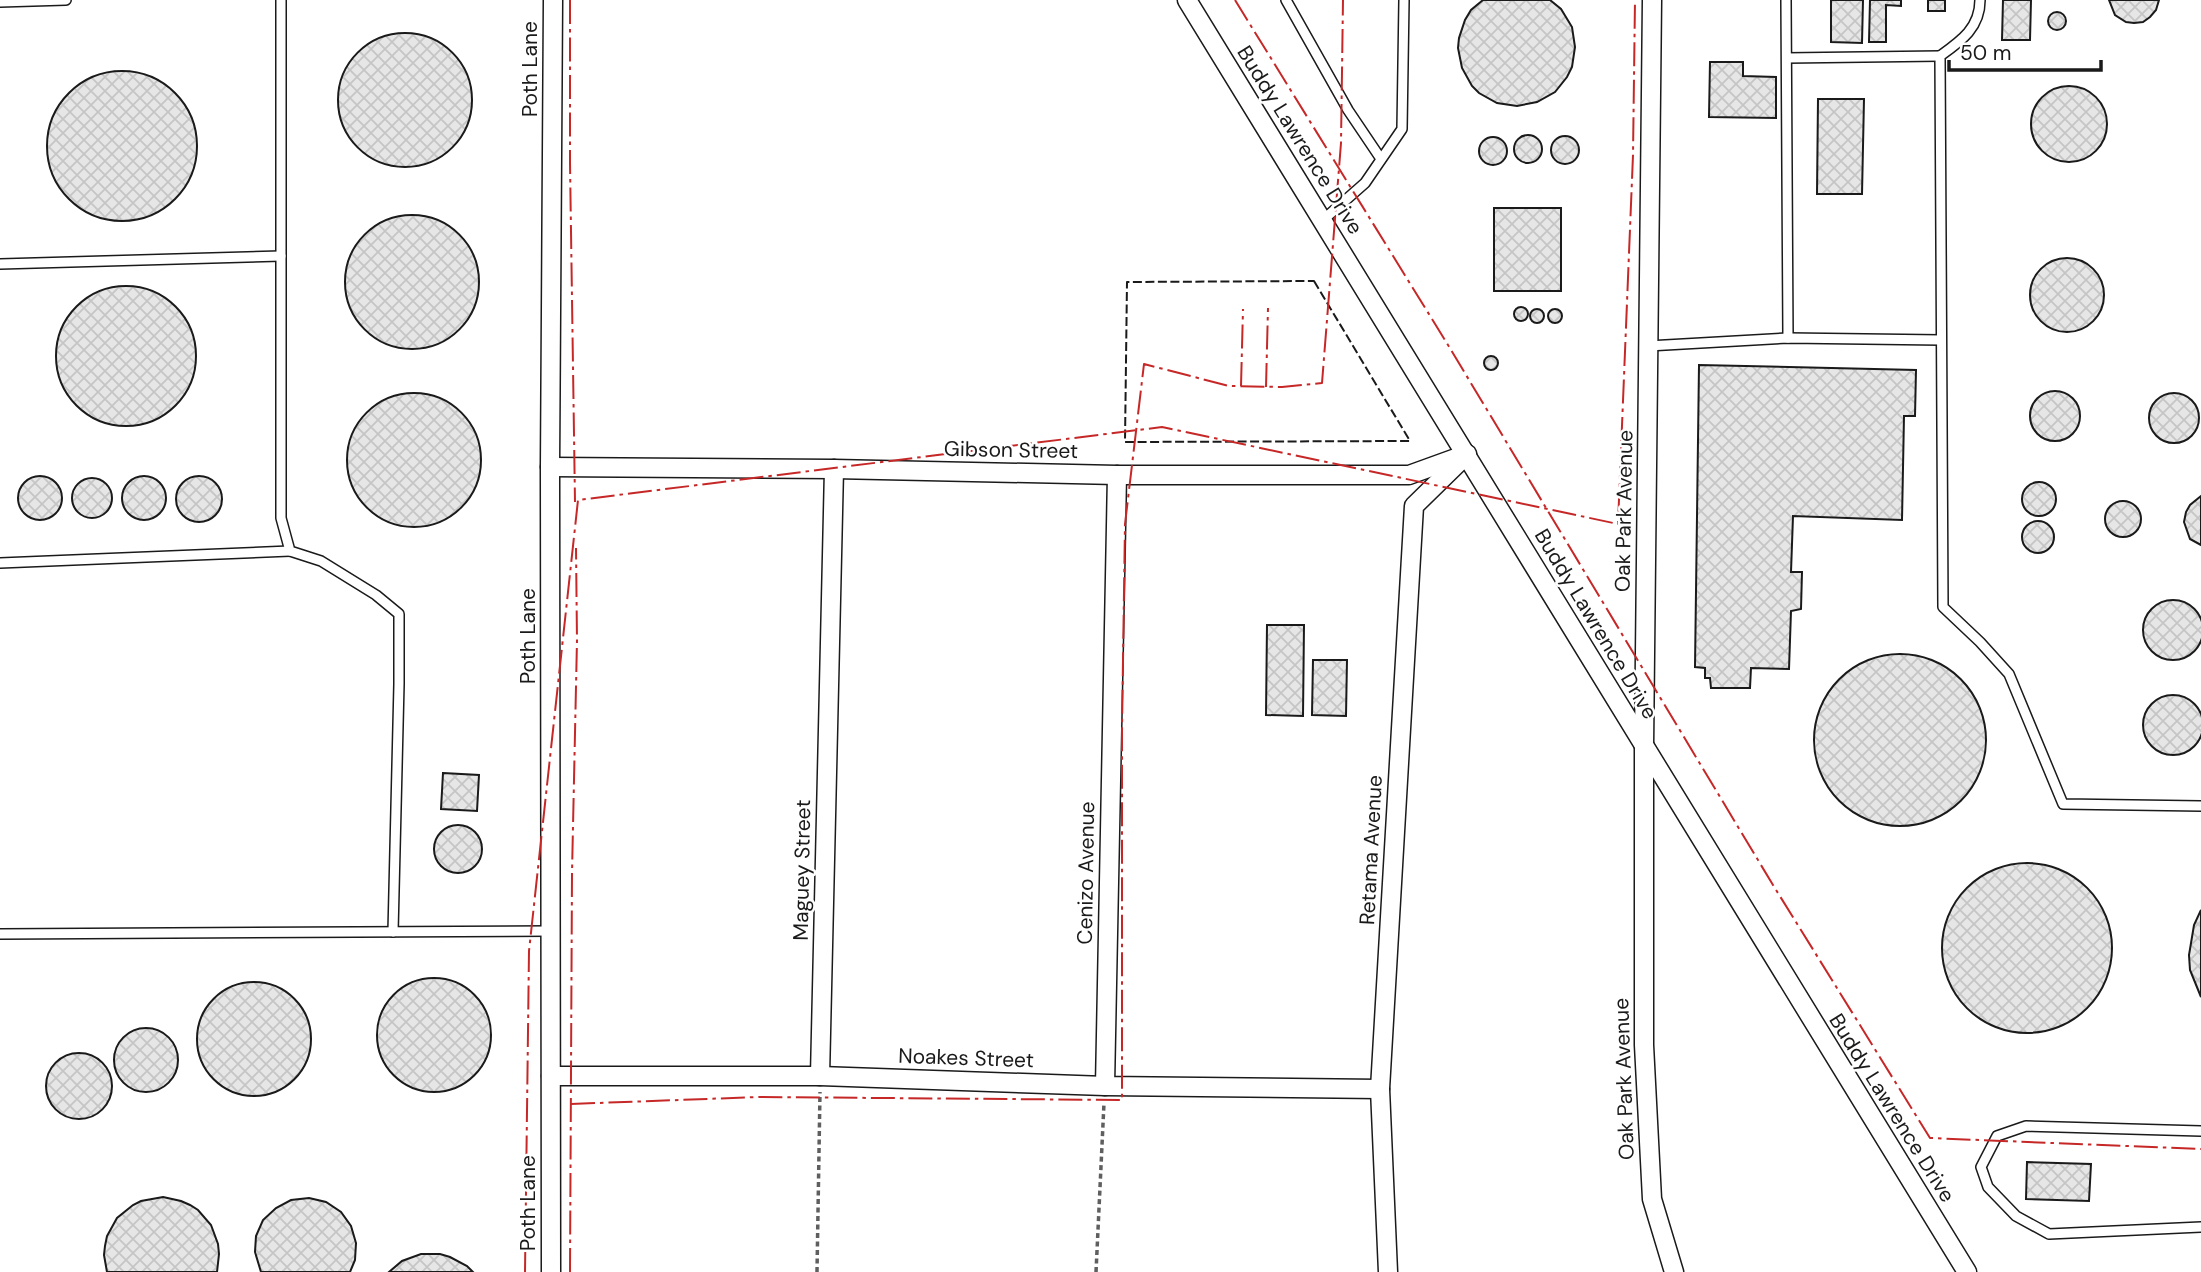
<svg xmlns="http://www.w3.org/2000/svg" width="2201" height="1272" font-family="'DM Sans',sans-serif">
<style>
.building{fill:url(#building-cross-hatch);stroke:#1a1a1a;stroke-width:2}
.lines{fill:none;stroke-linecap:round;stroke-linejoin:round}
.lane-casing{stroke:#1a1a1a;stroke-width:12}
.street-casing{stroke:#1a1a1a;stroke-width:21}
.path{stroke:#5f5f5f;stroke-width:3.5;stroke-dasharray:5 3.5;stroke-linecap:butt}
.lane{stroke:#fff;stroke-width:9}
.street{stroke:#fff;stroke-width:18}
.fence{stroke:#1a1a1a;stroke-width:2;stroke-dasharray:9 3.5;stroke-linecap:butt}
.power{stroke:#c62828;stroke-width:2;stroke-dasharray:24 5 3.5 5;stroke-linecap:butt}
.labels{text-anchor:middle;dominant-baseline:central;stroke-width:5;stroke-linejoin:round;paint-order:stroke}
.street-label{font-size:21px;fill:#1a1a1a;stroke:#fff}
</style>
<defs>
<pattern id="building-cross-hatch" width="8" height="8" patternUnits="userSpaceOnUse" patternTransform="scale(1.75)"><rect width="8" height="8" fill="#e6e6e6"/><path d="M0 0l8 8M0 8l8-8" fill="none" stroke="#c5c5c5"/></pattern>
</defs>
<rect width="100%" height="100%" fill="#fff"/>
<g class="building">
<path d="M1483,0H1550L1561,9L1572,27L1575,47L1572,67L1567,77L1555,92L1537,102L1517,106L1497,103L1479,93L1472,86L1462,68L1458,48L1459,38L1465,20L1471,10Z"/>
<path d="M1831,0H1863L1862,43L1831,42Z"/>
<path d="M1870,0H1901V6L1886,5V42H1869Z"/>
<rect x="1928" y="0" width="17" height="11"/>
<path d="M2003,0H2031L2030,40H2002Z"/>
<path d="M2109,0H2159L2156,10L2150,17L2143,22L2134,23L2126,22L2115,15Z"/>
<circle cx="2057" cy="21" r="9"/>
<circle cx="405" cy="100" r="67"/>
<path d="M1710,62H1743V76L1776,77V118L1709,117Z"/>
<circle cx="122" cy="146" r="75"/>
<circle cx="2069" cy="124" r="38"/>
<path d="M1818,99H1864L1862,194H1817Z"/>
<circle cx="1528" cy="149" r="14"/>
<circle cx="1565" cy="150" r="14"/>
<circle cx="1493" cy="151" r="14"/>
<rect x="1494" y="208" width="67" height="83"/>
<circle cx="412" cy="282" r="67"/>
<circle cx="2067" cy="295" r="37"/>
<circle cx="126" cy="356" r="70"/>
<circle cx="1521" cy="314" r="7"/>
<circle cx="1555" cy="316" r="7"/>
<circle cx="1537" cy="316" r="7"/>
<circle cx="1491" cy="363" r="7"/>
<path d="M1699,365L1916,370L1915,416H1904L1902,520L1793,516L1791,572H1802L1801,609L1791,611L1789,669L1751,668L1750,688H1711L1710,678H1705V668L1695,667Z"/>
<circle cx="2055" cy="416" r="25"/>
<circle cx="414" cy="460" r="67"/>
<circle cx="2174" cy="418" r="25"/>
<circle cx="40" cy="498" r="22"/>
<circle cx="199" cy="499" r="23"/>
<circle cx="144" cy="498" r="22"/>
<circle cx="92" cy="498" r="20"/>
<circle cx="2039" cy="499" r="17"/>
<path d="M2201,496V545L2190,539L2184,522L2186,512L2190,505Z"/>
<circle cx="2123" cy="519" r="18"/>
<circle cx="2038" cy="537" r="16"/>
<circle cx="2173" cy="630" r="30"/>
<path d="M1267,625H1304L1303,716L1266,715Z"/>
<circle cx="1900" cy="740" r="86"/>
<path d="M1313,660H1347L1346,716L1312,715Z"/>
<circle cx="2173" cy="725" r="30"/>
<path d="M443,773L479,775L477,811L441,809Z"/>
<circle cx="458" cy="849" r="24"/>
<circle cx="2027" cy="948" r="85"/>
<path d="M2201,910V997L2190,970L2189,955L2194,925Z"/>
<circle cx="434" cy="1035" r="57"/>
<circle cx="254" cy="1039" r="57"/>
<circle cx="146" cy="1060" r="32"/>
<circle cx="79" cy="1086" r="33"/>
<path d="M2027,1162L2091,1164L2089,1201L2026,1199Z"/>
<path d="M163,1197L181,1201L190,1205L198,1210L211,1225L218,1244L219,1254L217,1272H107L104,1255L105,1246L107,1236L117,1218L133,1205L141,1201Z"/>
<path d="M309,1198L326,1202L341,1212L351,1226L356,1243L355,1260L350,1272H261L255,1252L256,1236L263,1220L276,1208L291,1200Z"/>
<path d="M421,1254H440L450,1257L467,1266L473,1272H389L402,1261Z"/>
</g>
<g class="lines">
<g class="lane-casing">
<g id="lane">
<path d="M281,0V518L290,551L321,561L376,595L399,614V684L393,932"/>
<path d="M1286,0L1348,110L1381,159"/>
<path d="M1786,0L1788,338"/>
<path d="M1980,0C1980,28 1961,41 1940,56L1943,607L1980,642L2009,674L2063,804L2201,806"/>
<path d="M0,2L66,0"/>
<path d="M1787,58L1940,56"/>
<path d="M1323,220L1365,183L1402,129L1404,0"/>
<path d="M0,264L281,256"/>
<path d="M1648,346L1788,338L1941,340"/>
<path d="M0,563L290,551"/>
<path d="M0,934L551,931"/>
<path d="M2201,1131L2026,1126L1997,1136L1981,1167L1988,1187L2016,1216L2049,1234L2201,1227"/>
</g>
</g>
<g class="street-casing">
<g id="street">
<path d="M1187,0C1449,423 1706,849 1967,1272"/>
<path d="M1652,0L1644,747V1045L1652,1199L1674,1272"/>
<path d="M550,467L834,469L1117,475H1409L1467,454"/>
<path d="M551,1076H820L1105,1086L1380,1089"/>
<path d="M820,1076L834,469"/>
<path d="M1105,1086L1117,475"/>
<path d="M551,1272L550,467L553,0"/>
<path d="M1388,1272L1380,1089L1414,506L1461,460"/>
</g>
</g>
<g class="path">
<path d="M817,1272L820,1092"/>
<path d="M1096,1272L1104,1103"/>
</g>
<use href="#lane" class="lane"/>
<use href="#street" class="street"/>
<path class="fence" d="M1314,281L1410,441L1125,442L1127,282Z"/>
<g class="power">
<path d="M570,0V163L575,502"/>
<path d="M1235,0L1448,345L1773,885L1930,1138L2201,1149"/>
<path d="M1241,386L1243,309"/>
<path d="M1266,387L1268,308"/>
<path d="M571,1104L759,1097L1122,1100V729L1125,524L1144,364L1229,386L1282,387L1322,383L1341,143L1343,0"/>
<path d="M525,1272L529,951L578,500L1162,427L1618,524L1633,155L1635,0"/>
<path d="M570,1272L572,873L577,640L576,548"/>
</g>
</g>
<g class="labels">
<g class="street-label">
<text transform="translate(530 69) rotate(-90)">Poth Lane</text>
<text transform="translate(1300 140) rotate(58)">Buddy Lawrence Drive</text>
<text transform="translate(1011 450) rotate(1)">Gibson Street</text>
<text transform="translate(1624 511) rotate(-89)">Oak Park Avenue</text>
<text transform="translate(1596 624) rotate(59)">Buddy Lawrence Drive</text>
<text transform="translate(528 636) rotate(-90)">Poth Lane</text>
<text transform="translate(1371 850) rotate(-87)">Retama Avenue</text>
<text transform="translate(802 870) rotate(-89)">Maguey Street</text>
<text transform="translate(1086 873) rotate(-89)">Cenizo Avenue</text>
<text transform="translate(966 1058) rotate(2)">Noakes Street</text>
<text transform="translate(1624 1079) rotate(-92)">Oak Park Avenue</text>
<text transform="translate(1892 1108) rotate(58)">Buddy Lawrence Drive</text>
<text transform="translate(528 1203) rotate(-90)">Poth Lane</text>
</g>
</g>
<path d="M1949 60v10h152v-10" fill="none" stroke="#1a1a1a" stroke-width="3.5"/>
<text x="1960" y="60" font-size="21" fill="#1a1a1a" stroke="#ffffff" stroke-width="5" paint-order="stroke">50 m</text>
</svg>
